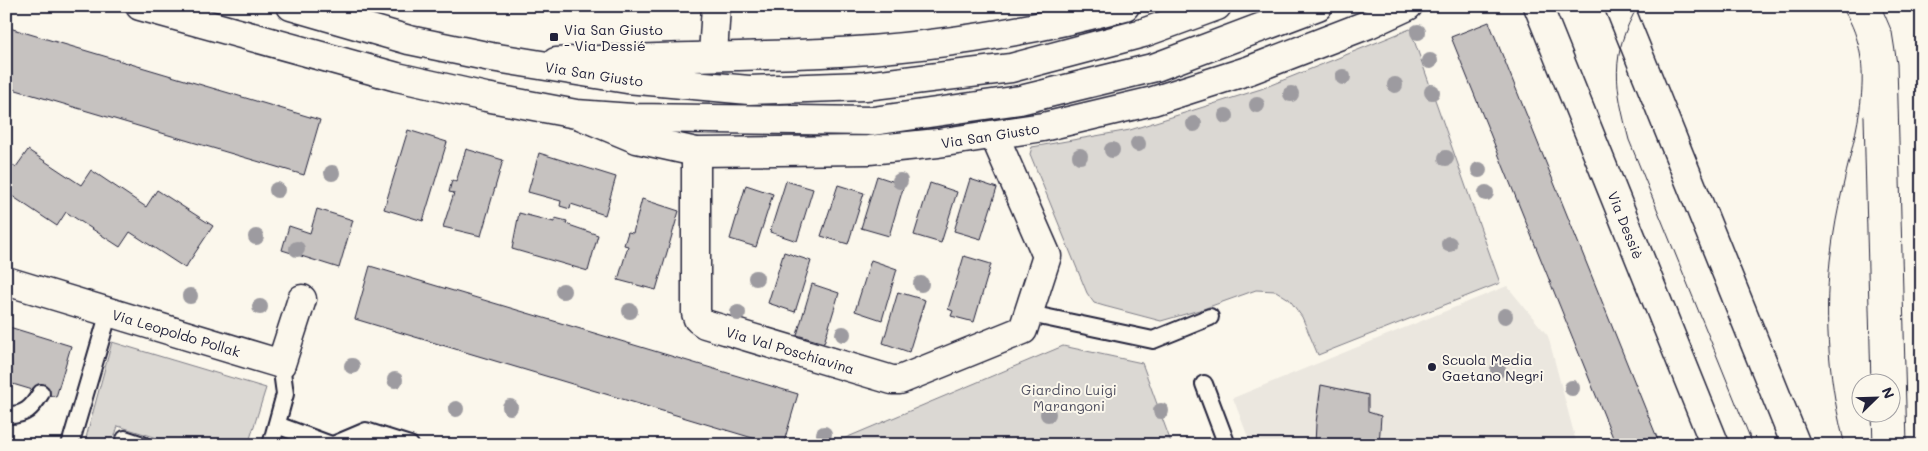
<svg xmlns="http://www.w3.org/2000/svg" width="1928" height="451" font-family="Mali,sans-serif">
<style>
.built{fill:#ebe7df}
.green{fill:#dbd8d3;stroke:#7e7d87}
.building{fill:#c6c2c0;stroke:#22223b}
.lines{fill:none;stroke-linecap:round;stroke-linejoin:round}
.lane-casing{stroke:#22223b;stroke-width:20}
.street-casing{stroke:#22223b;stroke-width:31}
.secondary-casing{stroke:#22223b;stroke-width:31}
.primary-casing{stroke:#22223b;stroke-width:31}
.lane{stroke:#fbf7ec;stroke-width:16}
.street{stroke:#fbf7ec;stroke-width:28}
.secondary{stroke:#fbf7ec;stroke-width:28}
.primary{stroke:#fbf7ec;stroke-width:28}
.tram{stroke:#22223b;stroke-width:1}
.tree{fill:#9d9ba0}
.poi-dot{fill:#22223b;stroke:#fbf7ec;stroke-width:2}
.labels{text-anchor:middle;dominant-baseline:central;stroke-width:4;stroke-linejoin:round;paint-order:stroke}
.poi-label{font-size:14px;fill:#22223b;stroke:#fbf7ec;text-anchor:start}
.street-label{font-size:14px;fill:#22223b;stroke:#fbf7ec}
.park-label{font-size:14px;fill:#505061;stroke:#fbf7ec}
</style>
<rect width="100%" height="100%" fill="#fbf7ec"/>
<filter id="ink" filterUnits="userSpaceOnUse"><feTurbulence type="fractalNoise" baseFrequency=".02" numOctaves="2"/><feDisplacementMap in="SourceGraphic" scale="10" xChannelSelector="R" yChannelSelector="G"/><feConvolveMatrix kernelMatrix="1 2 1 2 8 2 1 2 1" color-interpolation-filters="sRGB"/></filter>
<g filter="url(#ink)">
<path class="built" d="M1507,286L1548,336L1577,445H1251L1233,398Z"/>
<g class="green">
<path d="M1410,29L1500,283L1318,355L1302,317L1289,299L1276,291L1256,290L1203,309L1161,321L1104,306L1094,303L1087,293L1030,154L1032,147L1130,130L1261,89Z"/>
<path d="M112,342L266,388L248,445H181L118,426L112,445H84Z"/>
<path d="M1063,346L1142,363L1172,445H829Z"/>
</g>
<g class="building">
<path d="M1489,22L1660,445H1616L1451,37Z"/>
<path d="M6,27L320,120L304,175L6,87Z"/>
<path d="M408,130L447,142L423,221L384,209Z"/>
<path d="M466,149L503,160L481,236L443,227L454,193L449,192L452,180L456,182Z"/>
<path d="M28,150L81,185L91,170L146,207L157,190L213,226L185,268L130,232L120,247L66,212L57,226L6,192V161L16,167Z"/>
<path d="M539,153L616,177L605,215L571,204L570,209L560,206L561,201L528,192Z"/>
<path d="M877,176L904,185L889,236L861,228Z"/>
<path d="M970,179L997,188L981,239L954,231Z"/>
<path d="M786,181L813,189L797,241L770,232Z"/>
<path d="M930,183L957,192L941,243L914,235Z"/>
<path d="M746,185L773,194L756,247L730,239Z"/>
<path d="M838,185L864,193L848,244L821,236Z"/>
<path d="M642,199L679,211L656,290L618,280L628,246L624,245L628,232L633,233Z"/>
<path d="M317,209L353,220L339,268L282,250L289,226L310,233Z"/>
<path d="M519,213L554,222L555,218L567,221L566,224L598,235L588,271L512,249Z"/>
<path d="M784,252L811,261L795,312L768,303Z"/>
<path d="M964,256L991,264L974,322L951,316L953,311L948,309Z"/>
<path d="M871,260L897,269L882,320L855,311Z"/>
<path d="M370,266L798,394L783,445H776L355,319Z"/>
<path d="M812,284L839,293L824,343L797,335Z"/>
<path d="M898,292L925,300L909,352L883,343Z"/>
<path d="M6,326L71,346L56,397L6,382Z"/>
<path d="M1321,385L1368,395V412L1381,416L1379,445H1315L1316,423Z"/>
<path d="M6,439L24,445H6Z"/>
</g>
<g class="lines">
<g class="lane-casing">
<g id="lane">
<path d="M1030,314L1153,340L1210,317"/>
<path d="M1204,384L1227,445"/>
<path d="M6,415C25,416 32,408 41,393"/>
<path d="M277,425L331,445"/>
<path d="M70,445L109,312"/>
<path d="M123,445L125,439L143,445"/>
<path d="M271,445L285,394L281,364"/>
<path d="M333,445L366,431L410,445"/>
</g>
</g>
<g class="street-casing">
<g id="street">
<path d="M713,55L716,6"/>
<path d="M556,62C645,57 733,57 822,53C924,48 1027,33 1125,6"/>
<path id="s1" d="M582,116L637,139L696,152L869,150L938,143L1043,127L1153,101L1250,70L1369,24L1408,6"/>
<path id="s2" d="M696,152V313L698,319L705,324L892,380H900L1023,330L1047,256L994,135"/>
<path id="s3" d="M6,281L281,364L302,299"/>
</g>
</g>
<g class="secondary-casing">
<g id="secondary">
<path d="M140,6L397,77L486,97L576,114L632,118L873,121L1020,100L1156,67L1318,6"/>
<path id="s4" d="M291,6L409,40L491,57L627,79L749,90L865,86L1011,68L1143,33L1217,6"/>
</g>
</g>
<g class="primary-casing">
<g id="primary">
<path id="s5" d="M1538,6L1715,445"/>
<path d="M1619,6L1796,445"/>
</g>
</g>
<use href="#lane" class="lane"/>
<use href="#street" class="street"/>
<use href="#secondary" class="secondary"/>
<use href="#primary" class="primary"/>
<g class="tram">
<path d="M1638,6C1609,56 1615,86 1629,140L1753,445"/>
<path d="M1841,6C1879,61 1857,125 1844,182C1838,208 1833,234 1830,261C1824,321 1829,386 1845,445"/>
<path d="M1881,6L1892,32L1897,64L1907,445"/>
<path d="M1864,116L1871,384"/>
<path d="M1872,414L1873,445"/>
</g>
</g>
<g class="tree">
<circle cx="1418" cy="32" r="8"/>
<circle cx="1430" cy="61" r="8"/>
<circle cx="1343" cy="77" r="8"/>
<circle cx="1395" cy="85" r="8"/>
<circle cx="1432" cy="92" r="8"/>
<circle cx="1291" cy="94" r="8"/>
<circle cx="1257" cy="105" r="8"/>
<circle cx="1226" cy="116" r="8"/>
<circle cx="1194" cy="124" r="8"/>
<circle cx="1138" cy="144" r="8"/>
<circle cx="1112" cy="150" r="8"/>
<circle cx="1080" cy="156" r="8"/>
<circle cx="1446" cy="158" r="8"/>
<circle cx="1479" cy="170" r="8"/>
<circle cx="332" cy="173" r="8"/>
<circle cx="900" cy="181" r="8"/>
<circle cx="277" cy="190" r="8"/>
<circle cx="1486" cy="193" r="8"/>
<circle cx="256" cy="237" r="8"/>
<circle cx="1449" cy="244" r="8"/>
<circle cx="297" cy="249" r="8"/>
<circle cx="756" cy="278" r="8"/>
<circle cx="921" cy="284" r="8"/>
<circle cx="563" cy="291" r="8"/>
<circle cx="190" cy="296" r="8"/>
<circle cx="260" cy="307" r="8"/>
<circle cx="630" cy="311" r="8"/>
<circle cx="738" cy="313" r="8"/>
<circle cx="1505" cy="316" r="8"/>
<circle cx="843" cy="334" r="8"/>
<circle cx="352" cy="366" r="8"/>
<circle cx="1498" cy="370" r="8"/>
<circle cx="395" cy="380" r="8"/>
<circle cx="1572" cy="388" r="8"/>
<circle cx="510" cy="407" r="8"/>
<circle cx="456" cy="409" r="8"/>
<circle cx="1161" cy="411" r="8"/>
<circle cx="1048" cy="414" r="8"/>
<circle cx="824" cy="434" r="8"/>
</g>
</g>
<g class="poi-dot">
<rect x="549" y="32" width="10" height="10" rx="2.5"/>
<circle cx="1432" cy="367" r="5"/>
</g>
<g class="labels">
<g class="poi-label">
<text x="564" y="29">Via San Giusto<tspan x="564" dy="16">- Via Dessié</tspan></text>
<text x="1442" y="359">Scuola Media<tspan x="1442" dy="16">Gaetano Negri</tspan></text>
</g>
<g class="street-label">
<text stroke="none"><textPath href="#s4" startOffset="311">Via San Giusto</textPath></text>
<text stroke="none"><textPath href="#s1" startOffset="415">Via San Giusto</textPath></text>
<text stroke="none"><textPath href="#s5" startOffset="236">Via Dessiè</textPath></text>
<text stroke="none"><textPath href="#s3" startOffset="178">Via Leopoldo Pollak</textPath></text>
<text stroke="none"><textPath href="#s2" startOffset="265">Via Val Poschiavina</textPath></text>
</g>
<g class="park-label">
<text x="1069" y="389">Giardino Luigi<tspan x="1069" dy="16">Marangoni</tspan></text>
</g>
</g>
<rect width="1928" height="451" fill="none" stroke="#fbf7ec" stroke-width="25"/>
<rect x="12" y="12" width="1903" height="426" fill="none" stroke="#22223b" stroke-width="2" filter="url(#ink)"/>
<g transform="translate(1876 398) rotate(67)"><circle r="24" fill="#fbf7ec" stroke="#a4a2a5"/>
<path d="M0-4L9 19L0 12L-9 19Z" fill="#22223b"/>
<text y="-8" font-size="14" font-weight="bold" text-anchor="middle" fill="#22223b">N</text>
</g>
</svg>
